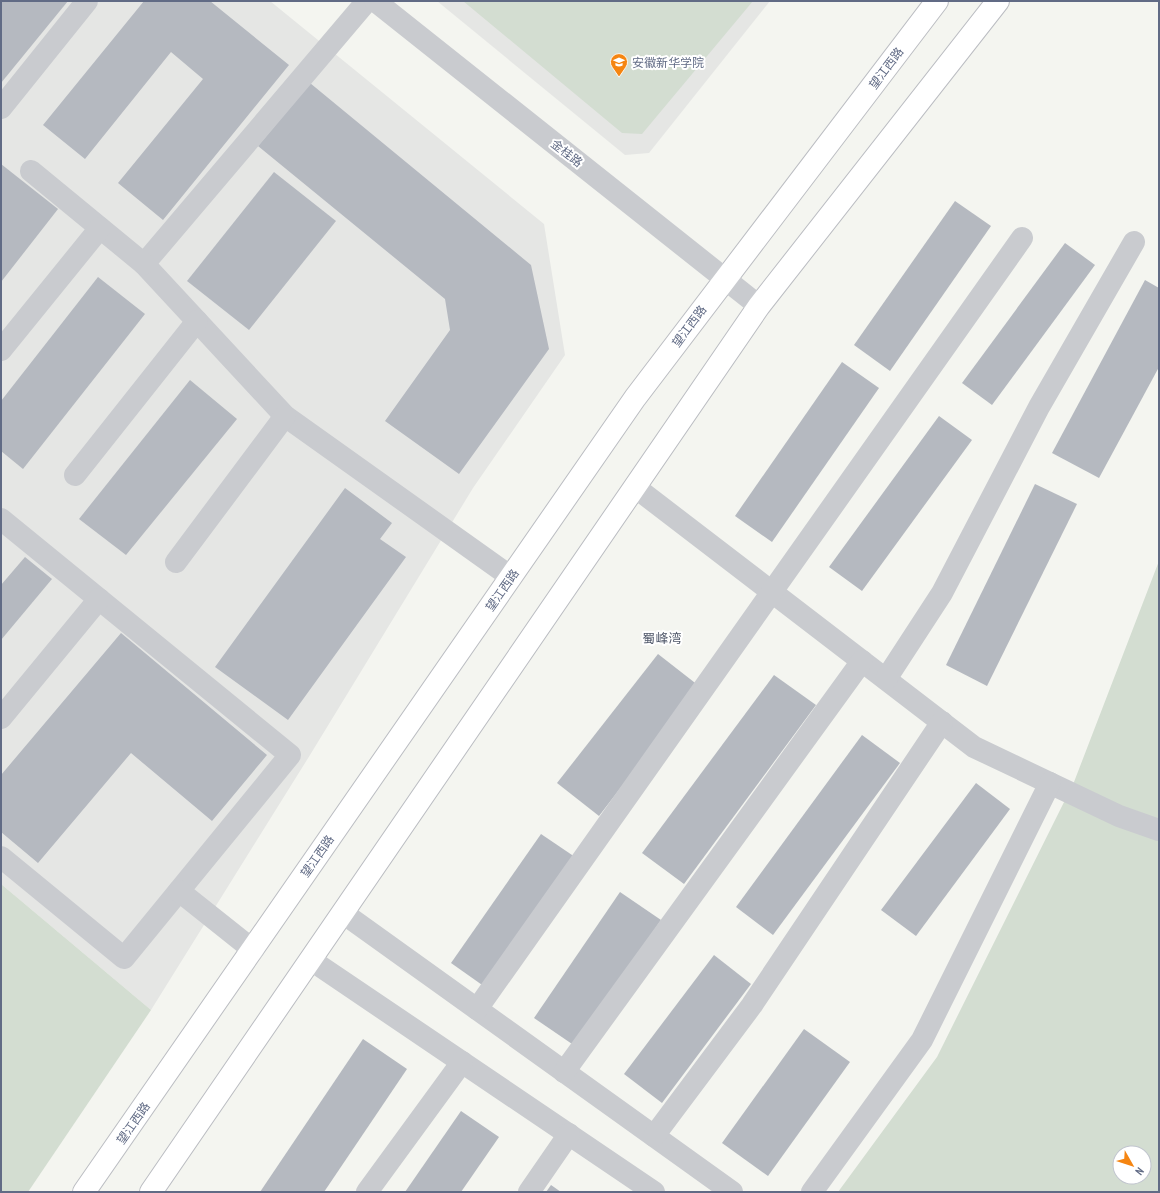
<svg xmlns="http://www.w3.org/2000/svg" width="1160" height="1193" font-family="'PT Sans Narrow','Noto Sans SC',sans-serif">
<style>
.built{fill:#e5e6e4}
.green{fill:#d3ddd1;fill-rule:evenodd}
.building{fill:#b5b9c0}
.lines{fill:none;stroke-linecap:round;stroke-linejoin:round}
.major-casing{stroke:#bbbdc2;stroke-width:24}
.minor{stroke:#c9cbcf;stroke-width:22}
.major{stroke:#fff;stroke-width:22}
.labels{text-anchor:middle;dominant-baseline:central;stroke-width:4;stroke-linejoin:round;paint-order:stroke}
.poi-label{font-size:12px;fill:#616b85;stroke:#fff;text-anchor:start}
.street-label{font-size:12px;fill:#616b85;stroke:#fff}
.neighbourhood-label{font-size:13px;fill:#4f5769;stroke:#fff}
</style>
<rect width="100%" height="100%" fill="#f4f5f0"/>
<g class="built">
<path d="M1,1H270L544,224L565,355L473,488L310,755L151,1010L1,884Z"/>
<path d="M437,1H770L649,153L625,155Z"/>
</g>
<g class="green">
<path d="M463,1H753L642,134L622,133Z"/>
<path d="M1159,561V1192H838L937,1057L1074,782ZM1120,1153H1144V1177H1120Z"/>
<path d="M1,884L151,1010L28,1192H1Z"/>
</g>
<g class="building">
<path d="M1,1H68L1,83Z"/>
<path d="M144,1H210L289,65L163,220L118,183L203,79L171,52L85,159L43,125Z"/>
<path d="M310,83L531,265L549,349L459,474L385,421L450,330L445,299L258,146Z"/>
<path d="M1,164L58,209L1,282Z"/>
<path d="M274,172L336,221L249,330L187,281Z"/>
<path d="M955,201L991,226L890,371L854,345Z"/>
<path d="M1065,243L1095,265L992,405L962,383Z"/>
<path d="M98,277L145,314L23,469L1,451V401Z"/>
<path d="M1145,280L1159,288V367L1099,478L1052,453Z"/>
<path d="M842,362L879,388L772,542L735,516Z"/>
<path d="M190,380L237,419L126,555L79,519Z"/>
<path d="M939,416L972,440L862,591L829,567Z"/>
<path d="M1035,484L1077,504L987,686L946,665Z"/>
<path d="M345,488L392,523L380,539L406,557L288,720L215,667Z"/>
<path d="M25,557L52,579L1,640V585Z"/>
<path d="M121,633L267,755L212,821L131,753L38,863L1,832V775Z"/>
<path d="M658,654L699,686L599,816L557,783Z"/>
<path d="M774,675L816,705L684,884L642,853Z"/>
<path d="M862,735L900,763L773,935L736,907Z"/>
<path d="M976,783L1010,809L916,936L881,910Z"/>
<path d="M541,834L575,857L485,987L451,963Z"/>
<path d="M620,892L661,920L575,1046L534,1018Z"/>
<path d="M714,955L751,984L662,1103L624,1074Z"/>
<path d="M804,1029L850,1062L768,1176L722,1143Z"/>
<path d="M363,1039L407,1069L324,1192H260Z"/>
<path d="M461,1111L499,1137L461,1192H405Z"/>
<path d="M551,1185L561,1192H546Z"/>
</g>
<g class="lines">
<g class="major-casing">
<g id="major">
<path d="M84,1192L635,398L937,1"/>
<path d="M151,1192L759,306L998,1"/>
</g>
</g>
<g class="minor">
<path d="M367,1L144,264L285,416L511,577"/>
<path d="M375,1L759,306"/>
<path d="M1,108L87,1"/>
<path d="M31,171L144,264"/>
<path d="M1,350L100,228"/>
<path d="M75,475L197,321"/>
<path d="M635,487L974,747L1119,816L1159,830"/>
<path d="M1,519L290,755L124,958L1,857"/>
<path d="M176,562L285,416"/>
<path d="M886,679L942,593L1039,407L1134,242"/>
<path d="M1,718L99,599"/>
<path d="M179,891L253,950"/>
<path d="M343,913L732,1192"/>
<path d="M311,960L654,1192"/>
<path d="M477,1009L1022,238"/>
<path d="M564,1072L862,661"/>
<path d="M654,1136L752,1005L942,722"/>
<path d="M367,1192L462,1062"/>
<path d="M529,1192L569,1134"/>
<path d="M812,1192L922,1040L1050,783"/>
</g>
<use href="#major" class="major"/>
</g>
<defs>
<g id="university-pin" transform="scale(0.9)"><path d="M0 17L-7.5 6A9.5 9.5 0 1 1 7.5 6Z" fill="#f58511" stroke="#fff"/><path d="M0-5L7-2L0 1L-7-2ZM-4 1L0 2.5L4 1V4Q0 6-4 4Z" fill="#fff"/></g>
</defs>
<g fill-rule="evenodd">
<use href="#university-pin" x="619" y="62"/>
</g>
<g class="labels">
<g class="poi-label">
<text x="632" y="62">安徽新华学院</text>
</g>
<g class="street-label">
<text transform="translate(886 68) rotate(-53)">望江西路</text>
<text transform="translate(567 153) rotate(38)">金桂路</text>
<text transform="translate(689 326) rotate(-53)">望江西路</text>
<text transform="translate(502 590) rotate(-55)">望江西路</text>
<text transform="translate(317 856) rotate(-55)">望江西路</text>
<text transform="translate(133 1123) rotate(-55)">望江西路</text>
</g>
<g class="neighbourhood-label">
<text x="662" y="638">蜀峰湾</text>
</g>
</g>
<rect width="1160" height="1193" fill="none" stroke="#616b85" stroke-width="4"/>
<g transform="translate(1132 1165) rotate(129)"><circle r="19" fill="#ffffff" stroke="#c0c4ce"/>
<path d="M0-3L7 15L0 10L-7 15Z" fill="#f58511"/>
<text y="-6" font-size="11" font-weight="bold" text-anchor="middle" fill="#616b85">N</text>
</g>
</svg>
